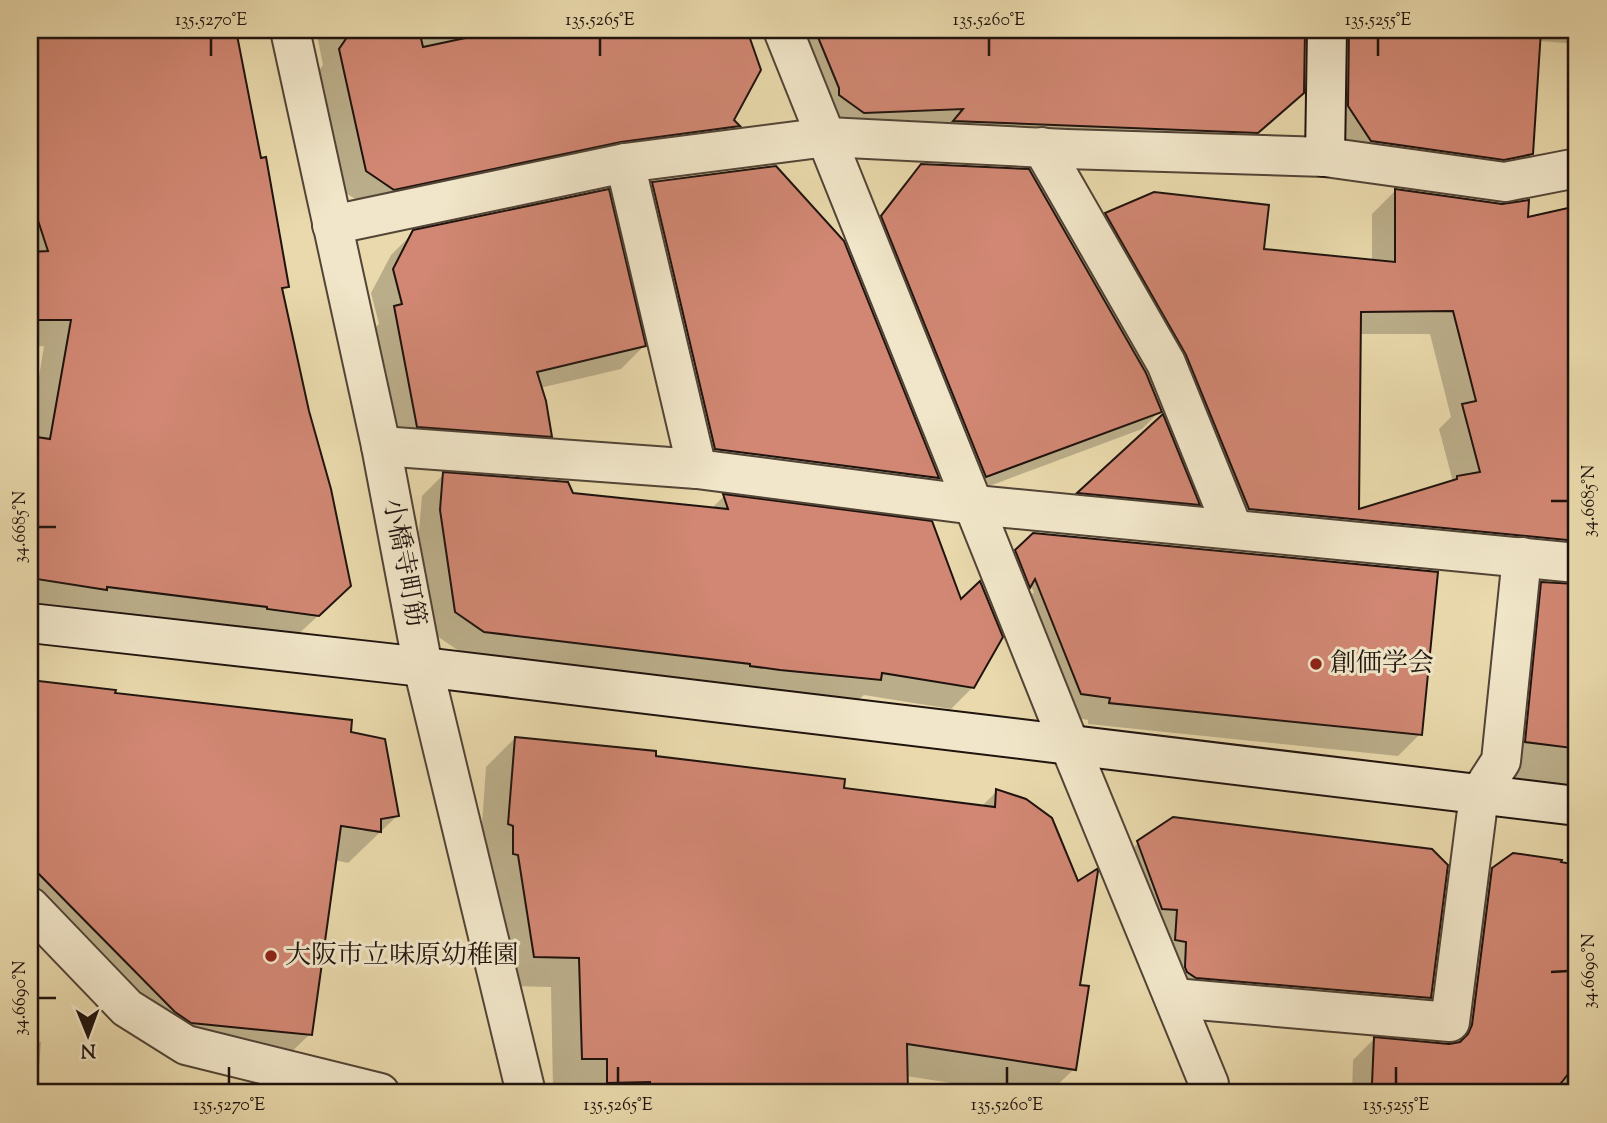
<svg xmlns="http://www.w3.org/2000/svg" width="1607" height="1123" font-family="'Sorts Mill Goudy','Noto Serif JP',serif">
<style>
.shadow{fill:#0003;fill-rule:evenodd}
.building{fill:#d18773;stroke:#1f130e;stroke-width:2;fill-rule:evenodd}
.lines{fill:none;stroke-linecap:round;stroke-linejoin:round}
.street-casing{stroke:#524436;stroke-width:42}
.secondary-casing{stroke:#1f130e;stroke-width:42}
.street{stroke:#f1e6c9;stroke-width:38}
.secondary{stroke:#f1e6c9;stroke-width:38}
.ticks{fill:none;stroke:#1f130e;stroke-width:2.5}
.poi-dot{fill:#8f2418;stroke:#f1e6c9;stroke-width:2.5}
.labels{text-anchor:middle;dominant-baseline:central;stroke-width:6;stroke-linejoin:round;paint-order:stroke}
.street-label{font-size:26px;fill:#1f130e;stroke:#f1e6c9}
.poi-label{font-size:26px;fill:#1f130e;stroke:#f1e6c9;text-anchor:start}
.neatline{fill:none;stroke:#1f130e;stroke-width:2.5}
.ticks-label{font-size:18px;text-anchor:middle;fill:#1f130e}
</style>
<rect width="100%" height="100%" fill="#e9d9ac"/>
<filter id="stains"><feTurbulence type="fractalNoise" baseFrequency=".00286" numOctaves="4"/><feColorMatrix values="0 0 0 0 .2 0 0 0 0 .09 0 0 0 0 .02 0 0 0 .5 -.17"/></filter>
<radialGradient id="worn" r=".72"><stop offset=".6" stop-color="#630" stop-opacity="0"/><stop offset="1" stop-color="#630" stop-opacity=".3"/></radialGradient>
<g class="shadow">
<path d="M30,30H234L287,286L281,292L321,613L290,642L30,612V432L44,346L30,347Z"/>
<path d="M316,30H745L759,70L731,120L737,126L717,147L372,210L346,193L318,72L323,65Z"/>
<path d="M783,30H1577V44L1539,41L1531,154L1507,177L1348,164L1315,34L1303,31L1302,92L1233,156L841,136Z"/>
<path d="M922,165L1160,411L1142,429L968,494L864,236L904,184Z"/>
<path d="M653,183L842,242L937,478L921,494L699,465L636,200Z"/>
<path d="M1395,191L1526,219L1577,208V788L1516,779L1519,607L1542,583L1575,587L1574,577L1225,532L1163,378L1083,238L1106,214L1263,250L1372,261V214ZM1359,334H1430L1451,417L1439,429L1453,482L1357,512Z"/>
<path d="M414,232L644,346L621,369L540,388L550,436L527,459L395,449L371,331L379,324L371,293L391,255Z"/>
<path d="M1162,416L1198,504L1173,528L1055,517Z"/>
<path d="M444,474L572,495L711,509L724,496L973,687L951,709L864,695L857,701L462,653L434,634L419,532L422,496Z"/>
<path d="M1016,551L1420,734L1398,756L1088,724V720L1059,715L994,573ZM1015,555H1019L1034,593L1031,594Z"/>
<path d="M30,681L114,691L113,695L349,733L398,815L348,863L334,860L310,1034L278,1065L160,1053L144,1043L30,927ZM333,823L365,828V831L332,826Z"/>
<path d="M515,738L654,757L842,790L981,807L997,791L1078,986L1074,1069L1049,1093H1016L906,1076V1093H578V1087L553,1088L551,987L506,986L480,853L486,767Z"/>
<path d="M1138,843L1429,998L1407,1019L1174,999L1116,865Z"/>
<path d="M1513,855L1577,864V1093H1352L1353,1060L1374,1039L1452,1045L1471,891L1493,870Z"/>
<path d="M30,1041L41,1042L37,1093H30Z"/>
</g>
<g class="building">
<path d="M30,30H236L261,158L266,157L289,287L282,288L309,411L331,489L351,586L319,616L267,609V607L107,587V590L30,578V436L50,439L71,320H30V252L48,251L30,196Z"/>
<path d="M352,30H419L423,47L503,30H747L761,70L734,120L740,126L621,142L394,190L366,171L339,49Z"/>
<path d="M815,30H982L984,33L1305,30L1304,93L1258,133L953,121L963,109L864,113L839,95V88Z"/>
<path d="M1349,30H1541L1533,154L1504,160L1371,141L1348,106Z"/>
<path d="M921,164L1029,169L1146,373L1162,412L986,477L881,216Z"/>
<path d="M776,166L844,241L939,478L715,449L652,182Z"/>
<path d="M609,189L646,346L537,372L546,401L552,437L417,427L394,306L402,304L393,269L413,230Z"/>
<path d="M1395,189L1502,204L1529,200L1528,217L1577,206V541L1249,509L1186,355L1105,213L1154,192L1269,205L1264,249L1395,262ZM1453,311L1476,401L1462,404L1480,472L1457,476V479L1359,509L1361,312Z"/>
<path d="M1163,414L1200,505L1077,493Z"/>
<path d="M443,472L568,482L573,493L650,501L728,509L723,494L932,521L961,599L980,581L1003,637L974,688L882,673L881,680L780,670L750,666V664L484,632L455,612L440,510Z"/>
<path d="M1033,533L1438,572L1422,735L1109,703L1110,698L1081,694L1035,579L1030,588L1015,550Z"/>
<path d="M1541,582L1577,584V708L1572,748L1525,742Z"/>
<path d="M30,680L116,690L115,693L352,720L351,732L385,739L399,816L381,819V832L341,826L312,1035L191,1023L175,1012L30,865Z"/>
<path d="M515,737L656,751V756L845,779L844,788L995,807L996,789L1026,799L1052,818L1078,881L1097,869L1098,871L1080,985L1089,986L1076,1070L907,1044L908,1093H650V1082L607,1083V1059H582L579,958L534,957L518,855L513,854V826L508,824Z"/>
<path d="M1173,817L1432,849L1448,865L1431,998L1196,978L1187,972L1185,967L1186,942L1175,940L1177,910L1162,909L1137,841Z"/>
<path d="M1513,853L1562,860L1561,862L1577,865V1063L1553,1093H1388L1372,1084L1374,1037L1449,1044L1460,1042L1468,1034L1472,1025L1492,868Z"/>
</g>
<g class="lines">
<g class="street-casing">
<g id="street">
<path d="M290,30L381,446L423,667L526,1093"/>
<path d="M783,30L1070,746L1209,1084L1208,1093"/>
<path d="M1042,147L1166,363L1233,529"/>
<path d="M625,163L697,469"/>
<path d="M332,225L625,163L827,137L1066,149L1325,157L1505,182L1577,168"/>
<path d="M381,446L697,469L975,505L1577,563"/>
<path d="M30,907L127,1008L186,1045L380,1093"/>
<path d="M1174,998L1450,1022L1479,795L1501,761L1522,557"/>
</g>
</g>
<g class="secondary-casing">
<g id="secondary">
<path d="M1325,157L1327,30"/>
<path d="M30,623L423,667L1577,806"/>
</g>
</g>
<use href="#street" class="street"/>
<use href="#secondary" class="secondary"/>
</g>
<path class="ticks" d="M211,38V56M600,38V56M989,38V56M1378,38V56M1551,501H1568M38,527H56M1551,972L1568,971M38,998H56M229,1067V1084M618,1067V1084M1007,1067V1084M1396,1067V1084"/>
<g class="poi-dot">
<circle cx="1316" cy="664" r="7"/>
<circle cx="271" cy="956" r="7"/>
</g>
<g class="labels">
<g class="street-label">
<text transform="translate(403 563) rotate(79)">小橋寺町筋</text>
</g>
<g class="poi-label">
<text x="1330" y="664">創価学会</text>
<text x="285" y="956">大阪市立味原幼稚園</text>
</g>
</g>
<rect width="1607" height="1123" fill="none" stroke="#e9d9ac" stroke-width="77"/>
<g transform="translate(88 1035) rotate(179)" stroke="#f1e6c9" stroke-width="5" paint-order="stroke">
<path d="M0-5L12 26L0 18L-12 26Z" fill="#1f130e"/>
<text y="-10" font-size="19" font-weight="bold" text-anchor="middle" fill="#1f130e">N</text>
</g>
<rect x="38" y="38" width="1530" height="1046" class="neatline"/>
<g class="ticks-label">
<text x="211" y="25">135.5270°E</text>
<text x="600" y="25">135.5265°E</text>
<text x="989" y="25">135.5260°E</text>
<text x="1378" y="25">135.5255°E</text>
<text transform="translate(1588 501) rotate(-90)" y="6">34.6685°N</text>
<text transform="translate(19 527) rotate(-90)" y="6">34.6685°N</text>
<text transform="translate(1588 971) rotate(-90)" y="6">34.6690°N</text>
<text transform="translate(19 998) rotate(-90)" y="6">34.6690°N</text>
<text x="229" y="1110">135.5270°E</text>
<text x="618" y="1110">135.5265°E</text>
<text x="1007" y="1110">135.5260°E</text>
<text x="1396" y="1110">135.5255°E</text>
</g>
<rect width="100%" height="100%" filter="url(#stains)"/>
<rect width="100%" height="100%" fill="url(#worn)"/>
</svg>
